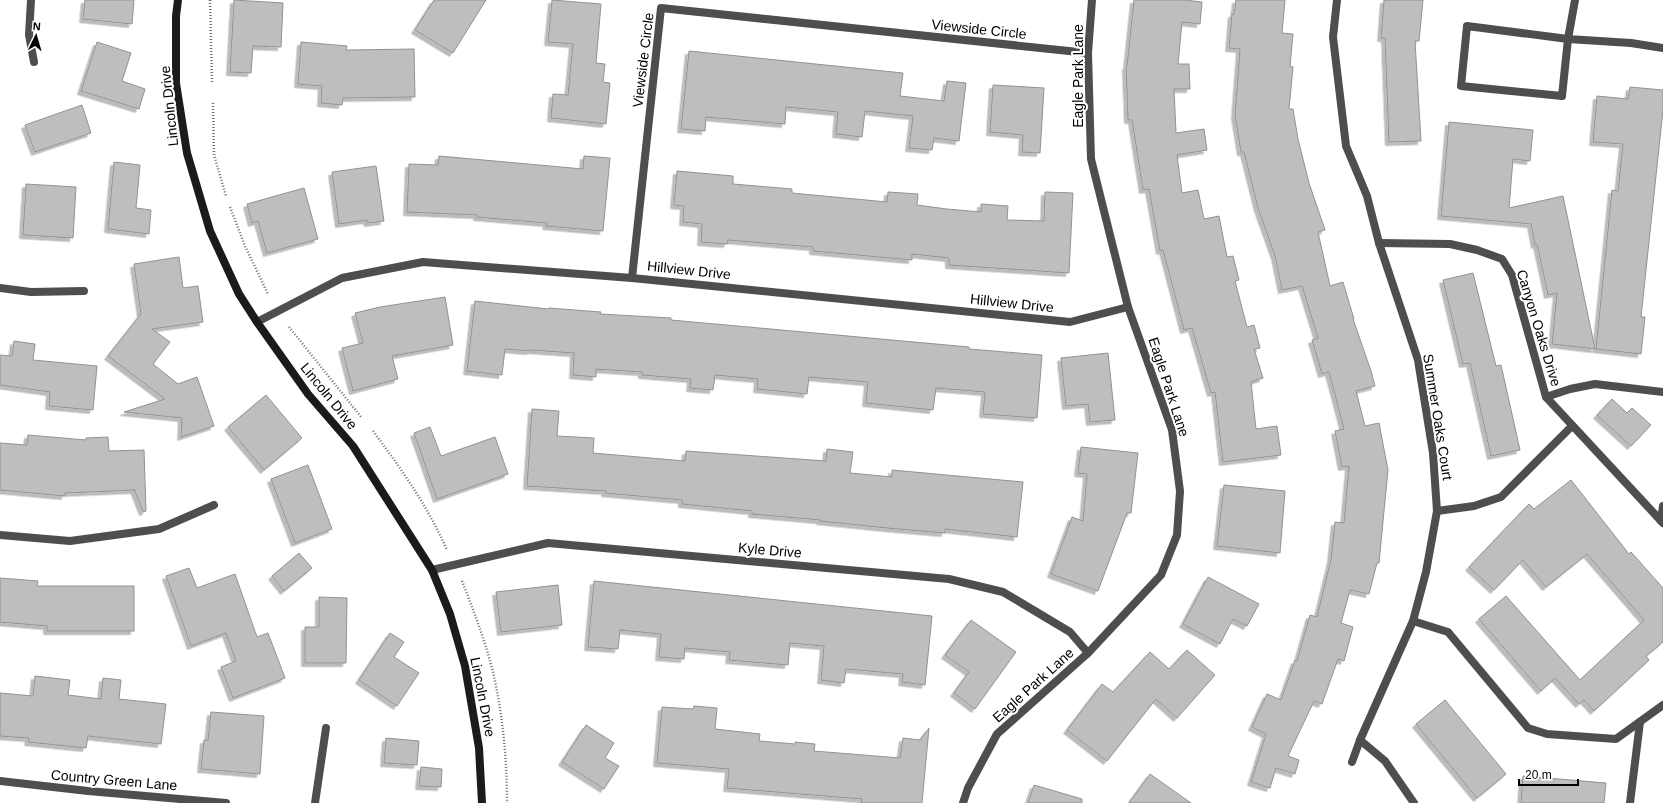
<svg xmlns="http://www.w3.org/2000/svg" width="1663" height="803" font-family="Helvetica,sans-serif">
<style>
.building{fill:#bebebe;stroke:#929292;filter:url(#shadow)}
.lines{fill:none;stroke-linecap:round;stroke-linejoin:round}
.path{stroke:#707070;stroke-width:2.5;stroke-dasharray:1 2;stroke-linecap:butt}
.lane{stroke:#4e4e4e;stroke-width:8}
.street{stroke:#4e4e4e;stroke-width:8}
.secondary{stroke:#1b1b1b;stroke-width:8}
.labels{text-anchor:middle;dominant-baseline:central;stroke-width:4;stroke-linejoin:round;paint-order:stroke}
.street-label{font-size:14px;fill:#000;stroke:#fff}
</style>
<defs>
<filter id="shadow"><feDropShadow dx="-3.5" dy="3.5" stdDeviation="0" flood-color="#0004"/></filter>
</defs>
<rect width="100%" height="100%" fill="#fff"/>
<g class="building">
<path d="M85,0H134L132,24L83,19Z"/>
<path d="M234,0L283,3L281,47L253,46L251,73L230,72Z"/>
<path d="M434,0H486L453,53L415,30Z"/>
<path d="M552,0L601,4L596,63L605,64L603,82L610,83L606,124L551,118L553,94L568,95L573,44L548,42Z"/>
<path d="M1134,0H1185L1202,2L1200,24L1182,22L1178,64H1189L1190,89H1174L1176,133L1204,129L1207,150L1177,155L1182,193L1198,190L1204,219L1219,216L1227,257L1233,256L1239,280L1235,281L1247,327L1254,325L1260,348L1254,349L1263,378L1251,382L1256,429L1277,426L1281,455L1223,462L1215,392L1211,393L1192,328L1184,330L1163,250L1160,251L1149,189L1143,190L1132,120H1128L1126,66H1127Z"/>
<path d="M1236,0H1285L1282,33L1293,34L1290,66L1293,67L1289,109H1293L1298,139L1309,183L1325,230L1318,232L1330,286L1343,282L1354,319H1353L1371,371L1375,386L1356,391L1365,426L1379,423L1388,470L1379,563H1377L1369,594L1350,590L1341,623L1353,627L1344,661L1338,659L1322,704L1314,701L1288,756L1299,760L1295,774L1276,768L1270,788L1251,782L1266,734L1252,727L1267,694L1281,700L1295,660L1297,661L1310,615L1317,617L1331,559L1335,522L1344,523L1349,466L1342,467L1335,431L1344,429L1329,372L1322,374L1312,340L1318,338L1302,286L1282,290L1275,256L1258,208L1244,152H1241L1235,115L1240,49L1229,48L1232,14H1234Z"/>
<path d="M1384,0H1423L1419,41H1415L1421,141L1389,142L1385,38H1381Z"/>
<path d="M97,42L131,53L122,81L145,89L139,109L81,91Z"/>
<path d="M301,42L347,46L346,50L414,49L415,97L343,98L342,105L321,103L322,86L298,84Z"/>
<path d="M689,51L903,73L900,96L944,101L947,81L966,83L959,141L934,138L932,150L909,148L913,116L865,111L862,137L836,134L838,112L786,107L785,124L706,117L705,131L681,129Z"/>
<path d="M993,85L1044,88L1040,153L1022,152L1023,135L990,132Z"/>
<path d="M1630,87L1663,90V110L1641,317H1645L1641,354L1596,349L1612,190L1618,191L1623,144L1593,142L1597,96L1628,99Z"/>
<path d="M82,105L91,133L35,152L25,125Z"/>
<path d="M1449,122L1533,130L1530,161L1513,159L1509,208L1563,196L1595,349L1552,344L1557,293L1548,295L1537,244L1535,245L1531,224L1441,216Z"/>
<path d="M439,156L583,169L584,156L610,158L603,231L546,226L547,223L477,217V215L407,212L409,164L438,165Z"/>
<path d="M114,162L140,165L136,208L151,210L149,234L108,229Z"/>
<path d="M376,166L384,221L368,223L367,220L339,224L332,172Z"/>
<path d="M677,171L733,176V184L792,189V193L887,202L888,192L918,194L917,205L947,209L981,212V204L1008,206L1007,220L1044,221L1045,192L1073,193L1069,273L949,265V258L912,254V260L813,251V247L728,240L727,244L701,242L702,224L683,222L684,206L674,205Z"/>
<path d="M26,184L76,187L73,238L23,235Z"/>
<path d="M304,188L318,239L267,253L258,221L252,223L247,204Z"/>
<path d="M179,257L183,288L198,286L203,322L152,329L170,342L153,364L178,384L197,377L214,426L181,437L182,418L124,412L165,399L108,356L141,314L134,264Z"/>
<path d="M1473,273L1496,366L1501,365L1520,450L1491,456L1470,363L1463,364L1443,280Z"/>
<path d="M445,297L453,345L392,356L398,379L353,391L342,348L363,343L355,313L380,307Z"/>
<path d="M475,301L548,309L549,308L601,312L600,314L671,318V320L969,347V349L1042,355L1037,418L983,414L985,392L936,388L933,410L866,403L868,382L809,377L807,394L757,389L758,379L715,375L713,390L690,388L691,379L642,375V372L596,369V377L573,375L574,353L531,350L530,351L505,349L502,375L467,371Z"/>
<path d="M14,341L35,344L33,360L97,366L93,410L49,406L50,392L0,385V355L12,356Z"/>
<path d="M1108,353L1115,420L1090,422L1088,404L1066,406L1061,358Z"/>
<path d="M266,395L302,438L264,470L228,427Z"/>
<path d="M1612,399L1627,413L1632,408L1651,425L1631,446L1597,415Z"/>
<path d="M532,409L559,411L557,436L594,438L593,453L685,461L686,451L826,461L827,449L853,452L850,473L892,477V470L1023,482L1017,537L945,529V533L887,528L820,521V520L752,514V511L682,504V500L605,493L606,491L527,486Z"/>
<path d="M430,427L441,456L495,437L508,474L437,499L414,433Z"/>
<path d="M28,435L86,440V438L108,437L109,451L144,450L146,511L143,512L134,489V490L65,493V496L0,490V443L27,445Z"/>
<path d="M1081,447L1138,453L1131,513H1127L1098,591L1051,574L1072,517L1083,521L1087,474L1078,473Z"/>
<path d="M308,465L332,529L295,543L271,479Z"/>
<path d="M1571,480L1629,554L1631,552L1663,588V642L1646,656L1649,660L1594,711L1584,700L1579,704L1555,678L1541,691L1479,619L1506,596L1580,680L1644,620L1587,554L1546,587L1523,560L1494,590L1469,567L1529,504L1534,509Z"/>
<path d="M1224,485L1285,491L1280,553L1217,546Z"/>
<path d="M299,553L312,568L284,591L272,576Z"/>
<path d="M189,568L197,588L235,574L257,637L268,633L285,678L233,698L221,667L236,661L226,633L191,646L166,576Z"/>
<path d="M1208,577L1259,604L1247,626L1233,619L1220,644L1183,624Z"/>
<path d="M0,578L38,581L37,586H134V631H47V626L0,622Z"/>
<path d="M594,581L932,616L925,685L902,682L903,674L846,669L844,683L821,680L824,646L790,643L788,665L729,660L730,652L685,648L684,659L659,657L661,634L620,630L618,649L588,647Z"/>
<path d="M558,585L562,625L501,632L496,592Z"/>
<path d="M319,597L347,598L346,663H305V627H319Z"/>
<path d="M971,620L1016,652L975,709L954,693L969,672L945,655Z"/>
<path d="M390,633L404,642L394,657L419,673L397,706L359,680Z"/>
<path d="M1187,650L1215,675L1177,718L1156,699L1107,761L1067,730L1102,684L1113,692L1150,652L1169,669Z"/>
<path d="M35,676L70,680L68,695L101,699L103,678L121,680L119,699L166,704L161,744L88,736L86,748L28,742L29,738L0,736V693L33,696Z"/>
<path d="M1445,700L1506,774L1477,798L1416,724Z"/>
<path d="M694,706L717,708L715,729L760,734L759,741L795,744V742L815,744L814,751L900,758L903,738L920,740L929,728L922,803H861L862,799L727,788L729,769L657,763L662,707L693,709Z"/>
<path d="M211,712L264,716L260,774L201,769L204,740H208Z"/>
<path d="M586,725L614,743L605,758L619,766L604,789L562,762Z"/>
<path d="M386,738L419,741L417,765L384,763Z"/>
<path d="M421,767L442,769L441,787L419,786Z"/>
<path d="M1150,774L1191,803H1129Z"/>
<path d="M1523,776L1606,783L1604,803H1521Z"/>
<path d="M1034,785L1082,799V803H1028Z"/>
</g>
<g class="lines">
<g class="path">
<path d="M210,0L212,83"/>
<path d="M213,103L214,155L226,196"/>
<path d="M230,207L245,246L268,294"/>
<path d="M289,327L362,418"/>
<path d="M373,431C402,470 427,505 447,550"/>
<path d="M462,581C476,617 490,653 497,691C504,728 507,766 507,803"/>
</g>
<g class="lane">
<path d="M1575,0L1568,39L1631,43L1663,48"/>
<path d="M1467,26L1568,39L1562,96L1461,86Z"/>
<path d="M1379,243L1450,244L1477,250L1502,259L1512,275L1546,397L1663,523"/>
<path d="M1546,397L1570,389L1595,384L1663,392"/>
<path d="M1437,511L1474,506L1501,497L1572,426"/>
<path d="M1661,521L1663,506"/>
<path d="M1413,621L1448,632L1528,728L1547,734L1616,739L1663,705"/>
<path d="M1360,740L1385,761L1414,803"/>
<path d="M1630,803L1640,722"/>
</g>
<g class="street">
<path d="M31,0L29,35L34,62"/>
<path d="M1337,0L1333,37L1346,146L1367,196L1379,243L1418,360L1433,453L1437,511L1426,572L1413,621L1360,740L1352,762"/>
<path d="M632,278L661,8L1088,53"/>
<path d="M0,288L31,292L84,291"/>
<path d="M257,322L342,278L423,262L632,278L1070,322L1128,307"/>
<path d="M0,535L70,541L159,529L214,505"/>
<path d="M432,570L548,543L949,579L1003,592L1070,632L1088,653"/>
<path d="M0,781L88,791L226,803"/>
<path d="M315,803L326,728"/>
<path d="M963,803L968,788L997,734L1088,653L1161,575L1177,535L1180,491L1172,430L1128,307L1091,159L1088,53L1092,0"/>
</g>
<path class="secondary" d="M178,0L176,16V83L187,153L210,231L239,294L257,322L308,394L353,446L432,570L450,614L465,666L479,748L482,803"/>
</g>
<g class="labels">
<g class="street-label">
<text transform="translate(979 29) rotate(6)">Viewside Circle</text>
<text transform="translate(643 60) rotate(-83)">Viewside Circle</text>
<text transform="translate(1078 76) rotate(-90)">Eagle Park Lane</text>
<text transform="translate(169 106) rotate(-96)">Lincoln Drive</text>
<text transform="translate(689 270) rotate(6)">Hillview Drive</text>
<text transform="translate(1012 303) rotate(6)">Hillview Drive</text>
<text transform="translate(1539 328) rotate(73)">Canyon Oaks Drive</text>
<text transform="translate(1169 387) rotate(72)">Eagle Park Lane</text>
<text transform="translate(329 396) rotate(51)">Lincoln Drive</text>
<text transform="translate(1438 417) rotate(81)">Summer Oaks Court</text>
<text transform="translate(770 550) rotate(5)">Kyle Drive</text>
<text transform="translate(1033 685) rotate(-42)">Eagle Park Lane</text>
<text transform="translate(483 697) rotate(79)">Lincoln Drive</text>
<text transform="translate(114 780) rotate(5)">Country Green Lane</text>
</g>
</g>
<g transform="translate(36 36) rotate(5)" stroke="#ffffff" stroke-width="3" paint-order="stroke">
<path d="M0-3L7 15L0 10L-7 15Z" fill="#000000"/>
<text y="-6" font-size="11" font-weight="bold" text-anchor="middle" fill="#000000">N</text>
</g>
<path d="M1519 779v6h59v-6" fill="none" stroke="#000000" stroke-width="2"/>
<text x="1525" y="779" font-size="12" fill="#000000" stroke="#ffffff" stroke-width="3" paint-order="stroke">20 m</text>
</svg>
